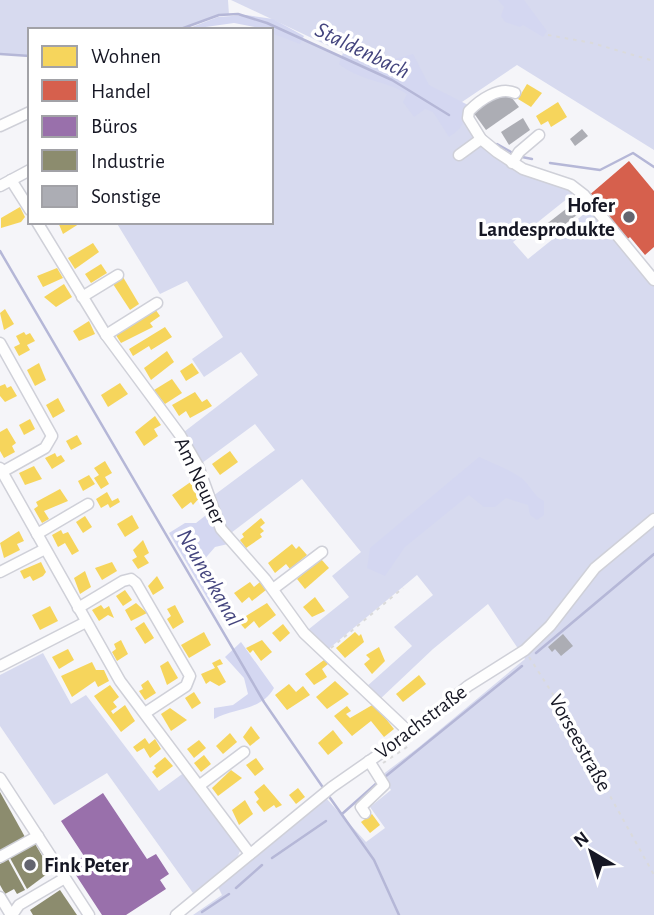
<svg xmlns="http://www.w3.org/2000/svg" width="654" height="915" font-family="'Alegreya Sans',sans-serif">
<style>
.green{fill:#d7daef}
.forest{fill:#d4d7f1}
.homes{fill:#f6d55c}
.shops{fill:#d6604d}
.offices{fill:#9970ab}
.industry{fill:#8c8c6e}
.lines{fill:none;stroke-linecap:round;stroke-linejoin:round}
.stream{stroke:#b5b7d7;stroke-width:2.5}
.building{fill:#acadb4}
.minor-casing{stroke:#cfd0d8;stroke-width:13}
.path{stroke:#dadadb;stroke-width:2;stroke-dasharray:3.5 5;stroke-linecap:butt}
.minor{stroke:#fefefe;stroke-width:10}
.poi-dot{fill:#64656f;stroke:#fff;stroke-width:2.5}
.labels{text-anchor:middle;dominant-baseline:central;stroke-width:7;stroke-linejoin:round;paint-order:stroke}
.poi-label{font-size:21px;font-weight:bold;fill:#161724;stroke:#fff;text-anchor:end}
.street-label{font-size:21px;fill:#161724;stroke:#fff}
.water-label{font-size:23px;font-style:italic;fill:#44457e;stroke:#fff}
</style>
<rect width="100%" height="100%" fill="#f5f5f9"/>
<g class="green">
<path d="M0,0H228L229,15H219L178,30H30V56L0,54Z"/>
<path d="M231,0H654V150L517,65L456,106Z"/>
<path d="M267,23L392,80L439,110L468,118C493,160 535,172 578,190L513,242L528,259L594,206L654,280V519L579,588L654,521V915H193L222,895L218,887L325,797L366,842L385,828L370,807L391,790L382,775L419,747L525,659L488,604L433,649L378,701L365,688L412,646L394,627L433,595L417,575L325,652L304,633L349,597L332,576L361,552L302,479L227,536L209,499L275,450L255,424L198,466L180,435L258,375L241,352L204,377L192,359L223,337L187,281L160,294L116,222H271V30Z"/>
<path d="M43,653L71,704L86,695L159,791L185,772L241,849L237,858L193,893L107,773L54,805L0,726V675Z"/>
</g>
<g class="forest">
<path d="M498,0H524L547,31L543,37L523,25L520,27L505,22L501,16L504,7Z"/>
<path d="M246,15L273,19L304,36L300,44L271,33V30L234,23L184,30L218,17Z"/>
<path d="M343,53L376,64L413,54L429,85L468,105L463,112C465,126 460,129 449,137L433,112L425,109L414,117L403,102L407,94C385,80 362,82 339,64Z"/>
<path d="M479,457C492,463 509,469 520,477C530,484 533,496 544,501V515L537,520L530,515L528,505L506,498L495,507H484L469,495L405,547L385,576L367,568L370,548Z"/>
<path d="M210,512L217,533L228,544L215,547L196,569L202,579L208,581L211,590L222,589L216,603H210L169,533L185,523H196Z"/>
<path d="M241,642L274,688C261,711 234,708 214,719V708L233,705L248,694L244,678L225,657Z"/>
</g>
<g class="homes">
<path d="M527,84L542,93L531,107L518,99Z"/>
<path d="M558,102L567,117L551,127L548,121L541,125L536,116Z"/>
<path d="M20,207L25,217L21,222L1,228V218Z"/>
<path d="M58,222H82L63,234Z"/>
<path d="M93,243L99,252L75,269L68,258Z"/>
<path d="M101,264L107,273L91,283L85,274Z"/>
<path d="M57,268L63,278L43,287L37,276Z"/>
<path d="M123,277L139,304L130,310L113,284Z"/>
<path d="M64,284L72,297L56,307L44,297Z"/>
<path d="M153,306L160,316L150,323L153,327L121,343L114,332Z"/>
<path d="M5,309L14,324L4,330L0,313Z"/>
<path d="M89,321L95,334L79,341L73,331Z"/>
<path d="M165,327L172,337L151,350L149,346L133,356L129,349Z"/>
<path d="M24,332L26,335L30,333L35,341L27,345L30,350L19,356L14,347L20,344L16,336Z"/>
<path d="M167,351L174,362L151,380L144,368Z"/>
<path d="M39,363L46,380L35,386L27,370Z"/>
<path d="M192,363L199,373L186,381L180,371Z"/>
<path d="M172,379L182,393L165,404L154,390Z"/>
<path d="M120,383L128,394L108,407L101,395Z"/>
<path d="M5,384L7,388L11,386L17,396L5,402L0,396V386Z"/>
<path d="M195,392L202,402L207,399L212,406L190,418L186,411L179,416L172,405Z"/>
<path d="M58,398L65,411L53,418L46,405Z"/>
<path d="M155,416L161,425L154,429L158,436L144,446L135,432Z"/>
<path d="M30,419L35,429L24,435L19,425Z"/>
<path d="M7,428L16,443L12,446L15,452L4,458L0,451V432Z"/>
<path d="M77,435L82,444L71,450L66,441Z"/>
<path d="M230,451L238,462L220,475L212,464Z"/>
<path d="M55,453L57,457L61,455L65,461L52,469L45,458Z"/>
<path d="M105,461L112,473L105,477L109,484L101,489L94,478L99,475L94,468Z"/>
<path d="M34,466L42,479L25,485L19,473Z"/>
<path d="M89,475L95,484L83,491L78,481Z"/>
<path d="M192,481L202,495L193,505L191,502L182,509L172,495Z"/>
<path d="M60,489L68,501L44,511L49,519L42,523L34,509L38,506L36,502Z"/>
<path d="M107,492L112,501L118,498L120,502L110,508L108,504L101,508L96,499Z"/>
<path d="M132,515L139,528L125,537L117,524Z"/>
<path d="M85,516L92,527L83,533L76,522Z"/>
<path d="M261,518L265,523L260,527L264,531L260,534L262,537L246,548L240,540L244,537L242,534Z"/>
<path d="M61,530L63,534L68,532L79,551L72,555L65,543L58,547L52,535Z"/>
<path d="M19,531L24,541L17,544L20,550L4,558L0,543Z"/>
<path d="M143,540L149,553L144,556L149,563L138,569L132,560L137,557L133,550Z"/>
<path d="M292,544L296,549L299,546L307,555L290,569L286,564L275,573L268,563Z"/>
<path d="M321,559L329,568L305,589L297,579Z"/>
<path d="M41,562L46,572L43,576L33,581L30,576L24,579L20,571Z"/>
<path d="M112,562L117,571L102,580L95,568Z"/>
<path d="M85,571L91,587L80,594L74,578Z"/>
<path d="M157,576L164,588L153,595L148,586Z"/>
<path d="M250,582L254,587L260,582L266,590L252,601L249,597L242,603L234,593Z"/>
<path d="M125,590L132,600L123,606L116,596Z"/>
<path d="M315,597L325,611L312,617L303,607Z"/>
<path d="M136,603L147,613L131,621L125,610Z"/>
<path d="M267,603L276,615L259,628L254,621L245,629L238,621Z"/>
<path d="M101,605L104,609L109,606L114,618L108,615L99,621L92,610Z"/>
<path d="M175,605L184,622L173,629L167,619L171,616L167,609Z"/>
<path d="M50,606L58,621L40,630L32,615Z"/>
<path d="M144,622L154,638L145,644L135,628Z"/>
<path d="M283,624L290,633L280,642L272,633Z"/>
<path d="M204,632L211,645L189,658L181,645Z"/>
<path d="M355,632L359,636L361,634L364,642L345,658L336,648Z"/>
<path d="M121,640L128,654L117,661L112,652L116,649L114,644Z"/>
<path d="M262,640L272,652L261,661L253,650L250,653L246,648Z"/>
<path d="M379,647L385,661L372,674L364,664L370,659L366,655Z"/>
<path d="M68,649L74,660L59,669L52,657Z"/>
<path d="M220,659L223,664L217,666L226,682L219,686L210,681L206,684L201,674L215,668L212,663Z"/>
<path d="M324,660L328,664L322,669L327,677L314,685L305,674Z"/>
<path d="M168,661L178,678L167,685L160,666Z"/>
<path d="M92,662L96,670H104L109,681L98,687L95,681L72,697L61,676Z"/>
<path d="M419,675L426,684L403,702L396,694Z"/>
<path d="M148,680L156,693L145,700L139,691L143,689L141,685Z"/>
<path d="M335,681L349,694L327,709L316,697Z"/>
<path d="M289,684L296,692L303,686L310,695L287,710L275,695Z"/>
<path d="M110,685L119,697L113,702L117,707L111,711L113,714L125,705L135,721L121,732L94,696Z"/>
<path d="M194,692L201,703L192,709L185,698Z"/>
<path d="M374,704L394,729L384,737L371,721L352,736L334,716L347,706L351,711L346,714L350,718Z"/>
<path d="M170,708L187,720L171,731L161,714Z"/>
<path d="M251,726L260,738L250,746L243,737Z"/>
<path d="M333,730L343,743L328,755L318,743Z"/>
<path d="M230,733L237,742L223,754L216,746Z"/>
<path d="M145,738L149,744L155,739L161,749L150,758L144,748L137,752L133,747Z"/>
<path d="M199,740L206,748L194,758L187,749Z"/>
<path d="M204,755L211,764L201,772L194,763Z"/>
<path d="M165,757L173,766L157,778L152,772L156,768L154,766Z"/>
<path d="M256,758L264,769L255,776L246,765Z"/>
<path d="M231,770L242,778L218,796L212,788Z"/>
<path d="M264,784L282,805L276,808L274,805L264,812L256,802L259,799L254,792Z"/>
<path d="M298,788L305,797L296,804L289,795Z"/>
<path d="M245,800L253,814L239,825L232,810Z"/>
<path d="M372,814L380,825L370,833L361,822Z"/>
</g>
<path class="shops" d="M629,161L654,191V247L645,255L630,237L624,242L587,197Z"/>
<path class="offices" d="M103,793L147,859L156,854L169,874L160,880L166,889L126,915H102L70,866L84,856L61,821Z"/>
<g class="industry">
<path d="M0,792L25,837L0,851Z"/>
<path d="M34,842L51,871L27,889L10,858Z"/>
<path d="M8,859L25,890L17,894L14,889L5,894L0,885V864Z"/>
<path d="M60,890L77,915H33L30,910Z"/>
</g>
<g class="lines">
<g class="stream">
<path d="M178,30L219,15L238,14L267,23L392,80L449,115"/>
<path d="M0,54L30,56"/>
<path d="M497,144L511,152"/>
<path d="M522,157L532,159"/>
<path d="M550,163L600,170L633,153L654,167"/>
<path d="M0,251L264,702L324,789"/>
<path d="M536,653L654,554"/>
<path d="M386,776L522,666"/>
<path d="M328,795L374,860L399,915"/>
<path d="M342,814L378,782"/>
<path d="M272,858L326,821"/>
<path d="M236,888L262,865"/>
<path d="M202,912L229,894"/>
</g>
</g>
<g class="building">
<path d="M508,93L519,107L486,130L473,112L499,94Z"/>
<path d="M523,118L530,130L509,145L501,132Z"/>
<path d="M582,129L588,136L575,146L570,139Z"/>
<path d="M575,202L582,211L551,235L544,226Z"/>
<path d="M563,634L573,646L561,656L555,649L552,652L548,647Z"/>
</g>
<g class="lines">
<g class="minor-casing">
<g id="minor">
<path d="M515,93C499,86 480,100 469,111L468,118L481,139L497,152L523,169L571,185L584,195L654,280"/>
<path d="M0,126L30,112"/>
<path d="M459,155L481,139"/>
<path d="M512,163L519,152L539,135"/>
<path d="M11,180L30,210"/>
<path d="M0,186L30,170"/>
<path d="M37,222L106,335L180,435L198,466L221,529L265,579L304,633L410,733"/>
<path d="M82,297L118,275"/>
<path d="M106,335L157,303"/>
<path d="M0,343L52,436L45,448L2,472"/>
<path d="M0,468L120,681L250,854"/>
<path d="M37,534L88,504"/>
<path d="M0,572L45,549"/>
<path d="M273,589L322,552"/>
<path d="M78,608L123,581L131,579L136,583L190,676L186,686L145,713"/>
<path d="M0,666L86,622"/>
<path d="M0,778L65,878"/>
<path d="M200,785L244,752"/>
<path d="M365,813L361,807L384,785L369,761"/>
<path d="M0,857L38,836"/>
<path d="M0,897L11,915"/>
<path d="M12,915L19,905L65,878L89,915"/>
<path d="M176,915L332,787L414,730L468,686L525,650L550,626L595,568L654,519"/>
</g>
</g>
<g class="path">
<path d="M548,35L592,43L654,61"/>
<path d="M331,648L403,588"/>
<path d="M529,657L556,699L654,875"/>
<path d="M383,763L410,745"/>
</g>
<use href="#minor" class="minor"/>
</g>
<g class="poi-dot">
<circle cx="629" cy="217" r="7"/>
<circle cx="30" cy="865" r="7"/>
</g>
<g class="labels">
<g class="poi-label">
<text x="615" y="205">Hofer<tspan x="615" dy="24">Landesprodukte</tspan></text>
<text x="44" y="865" text-anchor="start">Fink Peter</text>
</g>
<g class="street-label">
<text transform="translate(200 481) rotate(65)">Am Neuner</text>
<text transform="translate(421 722) rotate(-37)">Vorachstraße</text>
<text transform="translate(580 743) rotate(61)">Vorseestraße</text>
</g>
<g class="water-label">
<text transform="translate(362 51) rotate(26)">Staldenbach</text>
<text transform="translate(209 578) rotate(60)">Neunerkanal</text>
</g>
</g>
<rect x="28" y="28" width="245" height="196" fill="#ffffff" stroke="#a2a2a7" stroke-width="2"/>
<rect x="42" y="46" width="35" height="21" fill="#f6d55c" stroke="#a2a2a7" stroke-width="2"/>
<text x="91" y="63" font-size="21" fill="#161724">Wohnen</text>
<rect x="42" y="80" width="35" height="21" fill="#d6604d" stroke="#a2a2a7" stroke-width="2"/>
<text x="91" y="98" font-size="21" fill="#161724">Handel</text>
<rect x="42" y="116" width="35" height="21" fill="#9970ab" stroke="#a2a2a7" stroke-width="2"/>
<text x="91" y="133" font-size="21" fill="#161724">Büros</text>
<rect x="42" y="150" width="35" height="21" fill="#8c8c6e" stroke="#a2a2a7" stroke-width="2"/>
<text x="91" y="168" font-size="21" fill="#161724">Industrie</text>
<rect x="42" y="186" width="35" height="21" fill="#acadb4" stroke="#a2a2a7" stroke-width="2"/>
<text x="91" y="203" font-size="21" fill="#161724">Sonstige</text>
<g transform="translate(591 852) rotate(322)" stroke="#ffffff" stroke-width="5" paint-order="stroke">
<path d="M0-5L12 26L0 18L-12 26Z" fill="#161724"/>
<text y="-10" font-size="19" font-weight="bold" text-anchor="middle" fill="#161724">N</text>
</g>
</svg>
